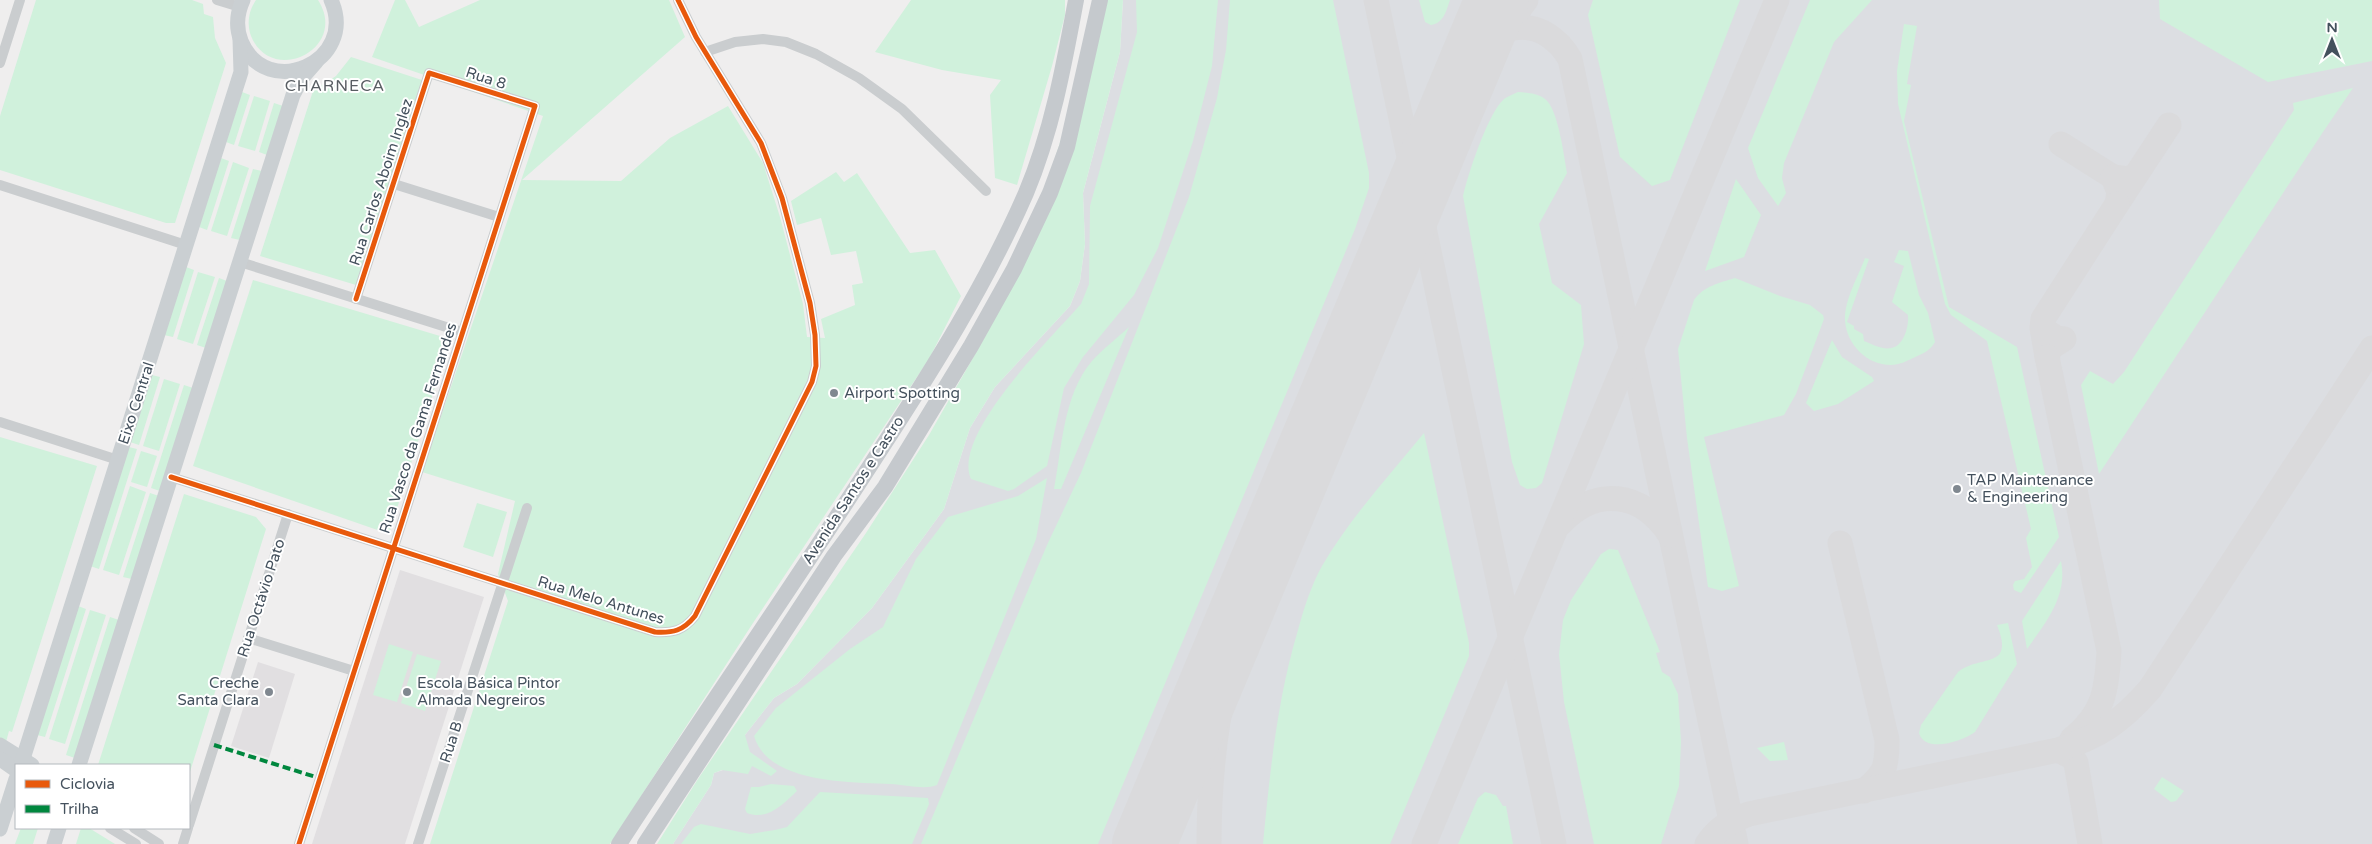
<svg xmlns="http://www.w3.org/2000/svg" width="2372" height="844" font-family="'Varela Round',sans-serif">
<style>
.education{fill:#e1dfe1}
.airport{fill:#dcdee2}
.green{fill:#d0f1dc}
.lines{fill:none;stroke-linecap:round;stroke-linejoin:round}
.taxiway{stroke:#dadadc;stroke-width:25}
.runway{stroke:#dadadc;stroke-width:64}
.street{stroke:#cacdcf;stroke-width:10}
.secondary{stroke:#cacfd2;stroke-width:15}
.primary{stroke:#c5c9cd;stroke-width:16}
.quiet{stroke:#00873e;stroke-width:4;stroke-dasharray:8 4;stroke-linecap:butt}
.cycleway-casing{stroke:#fff;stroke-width:8}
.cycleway{stroke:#e8590c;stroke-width:5}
.poi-dot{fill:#808890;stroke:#fff;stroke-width:2}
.labels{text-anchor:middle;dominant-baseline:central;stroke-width:4;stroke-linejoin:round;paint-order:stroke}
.street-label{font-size:15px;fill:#44515d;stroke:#fff}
.poi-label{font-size:15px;fill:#44515d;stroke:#fff;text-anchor:start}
.neighbourhood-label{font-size:16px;letter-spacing:1px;fill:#595e63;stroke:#fff}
</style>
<rect width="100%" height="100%" fill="#efeeee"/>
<g class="education">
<path d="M400,570L484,597L405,844H312Z"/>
<path d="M258,662L295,674L269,758L231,746Z"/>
</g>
<path class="airport" d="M1123,0H2372V844H673L711,785L714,773L723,770L745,735L774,698L797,684L872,608L944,509L970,428L995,387L1070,306L1080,281L1085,244L1083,193L1120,52Z"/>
<g class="green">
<path d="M36,0H192L203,4L204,14L213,17L215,38L226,63L175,223H166L0,170V116Z"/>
<path d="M256,0H318C350,50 268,88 250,33C247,22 249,10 256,0Z"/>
<path d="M395,0H405L419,27L480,0H669L685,37L522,180L621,181L670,138L728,106L763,163L780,217L803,304L807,337L825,338L821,319L855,305L852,285L863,283L856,251L831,255L821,218L797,225L791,201L836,172L844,182L857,173L910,253L935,250L961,296L929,359L753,623L610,844H430L508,601L498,574L515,501L422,472L543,116L372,57Z"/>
<path d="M911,0H1065V15L1052,66L1017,185L995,178L990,95L1001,80L942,70L875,52Z"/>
<path d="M1106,0H1123L1120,52L1083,193L1085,244L1080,281L1070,306L995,387L970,428L944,509L872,608L797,684L774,698L745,735L750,752L777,771L771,776L752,766L748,774L722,770L714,773L711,785L673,844H657L698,779L866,533L929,435L986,335L1025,251Z"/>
<path d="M1136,0H1218L1212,66L1193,141L1158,248L1134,295L1083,357L1064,388L1047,466L1014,489L1008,491L971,479C951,435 1053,336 1081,304L1089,284L1090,206L1137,32Z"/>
<path d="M1230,0H1333L1369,173V188L1355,229L1098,844H921L1047,545L1081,473L1189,197L1217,98L1226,50Z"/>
<path d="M1419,0H1450C1446,11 1444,23 1431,25L1425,22Z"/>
<path d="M1593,0H1740L1670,180L1652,186L1620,157L1588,15Z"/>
<path d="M1810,0H1872L1834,42L1784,163L1782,178L1786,193L1778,206L1758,178L1748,148Z"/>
<path d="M2159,0H2372V61L2268,82L2160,19Z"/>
<path d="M1904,24L1917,26L1907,84L1911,85L1904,121L1949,307L2017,347L2059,537L2021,593L2014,590L2013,585L2015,581L2024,579L2032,567L2026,538L2031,529L1987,341L1951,315L1945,304L1898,104L1897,71Z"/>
<path d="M351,57L422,80L356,285L260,256L313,91L336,76Z"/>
<path d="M2353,88L2323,132L2099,474L2081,385L2090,371L2113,384L2124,372L2294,110L2293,103Z"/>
<path d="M242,92L250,95L234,145L226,142Z"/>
<path d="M1518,92C1528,93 1537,93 1545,99C1558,108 1564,156 1567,173L1539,224L1552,283L1581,305L1584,344L1542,483L1536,488L1527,489L1520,485L1512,462L1463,196C1468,174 1488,113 1504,99C1508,96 1514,94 1518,92Z"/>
<path d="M254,96L270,101L255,151L238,146Z"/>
<path d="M274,103L283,106L267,155L259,152Z"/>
<path d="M221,158L229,161L207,230L199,227Z"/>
<path d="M233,162L249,168L227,236L211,231Z"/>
<path d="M253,169L262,171L240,240L231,238Z"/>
<path d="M1736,179L1761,215L1744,257L1705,271Z"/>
<path d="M1899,250L1908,251L1919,295L1928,313L1935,342C1930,351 1922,354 1913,358C1907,361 1899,365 1891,365C1867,365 1847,345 1845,321C1844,300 1858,277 1865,258L1869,259L1847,322L1854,326V329L1863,334L1864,341C1872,344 1882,350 1891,348C1904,346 1909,326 1908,315L1892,302L1904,266L1894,262Z"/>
<path d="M186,267L194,270L173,337L164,335Z"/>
<path d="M198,272L215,277L193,344L177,339Z"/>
<path d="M219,278L227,281L206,348L197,345Z"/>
<path d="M1735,278L1780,296L1810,305L1823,315L1824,319L1796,394L1784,415L1704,437L1739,586L1722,591L1708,587L1687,438L1678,349L1694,300C1704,286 1719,283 1735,278Z"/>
<path d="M253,280L450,339L389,534L193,466Z"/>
<path d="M1129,327L1061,489H1054C1062,448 1063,395 1092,361C1103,349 1117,338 1129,327Z"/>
<path d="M1832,340L1842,357L1872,377L1874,381L1838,404L1814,411L1806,403Z"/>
<path d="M152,375L160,377L139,445L130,442Z"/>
<path d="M164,379L180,384L159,451L143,446Z"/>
<path d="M184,385L193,388L160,491L151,488Z"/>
<path d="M1424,433L1469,643V656L1390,844H1263C1270,772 1277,700 1298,630C1304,608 1311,586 1322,566C1350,518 1389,476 1424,433Z"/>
<path d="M0,437L97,466L12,732L9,731L6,742L0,738Z"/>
<path d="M129,447L137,449L99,569L90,566Z"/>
<path d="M141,451L157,456L147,487L131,482Z"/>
<path d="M1047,478L1036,539L937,785C925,790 905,785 891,784C851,782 768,784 754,736L776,708L850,649L883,627L916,559L948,517L1018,496Z"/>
<path d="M130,486L146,492L119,575L103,570Z"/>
<path d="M150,493L159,496L132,579L123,577Z"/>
<path d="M184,494L256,517L266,529L189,775V765H98Z"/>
<path d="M477,503L507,512L493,557L463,547Z"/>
<path d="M1609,549L1618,550L1660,652L1656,653L1662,672L1670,677L1678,694L1681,742L1679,786L1661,844H1594L1564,702L1559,654L1563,620L1571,600L1601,554Z"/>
<path d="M2061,561C2068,596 2046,622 2027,649L2022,621Z"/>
<path d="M78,606L86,609L45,737L37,735Z"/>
<path d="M90,610L106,615L65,744L49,739Z"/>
<path d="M110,617L119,620L75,758L66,755Z"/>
<path d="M2008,623L2017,664L1975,732C1963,741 1925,754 1919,733L1921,725L1958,672C1981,654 2015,670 1997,625Z"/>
<path d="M389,644L413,652L397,702L373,695Z"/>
<path d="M417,654L441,661L425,711L401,703Z"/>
<path d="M1784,742L1788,760L1770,761L1757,748Z"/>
<path d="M2162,777L2184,791L2176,801L2171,802L2154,789Z"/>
<path d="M771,784L794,786L797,791C783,804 768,821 747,813L745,809L751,787H759Z"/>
<path d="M820,792L928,798L929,804L912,844H681L694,827L701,824L750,834L775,830L787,827Z"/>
<path d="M1485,792L1496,795L1503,806H1506L1513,844H1458L1478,798Z"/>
<path d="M21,828H38L33,844H15Z"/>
<path d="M81,828H89L115,844H76Z"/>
</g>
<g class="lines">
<g class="taxiway">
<path d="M1376,0L1554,844"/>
<path d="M1473,60C1496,16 1546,17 1570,59L1736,844"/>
<path d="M1439,139C1465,90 1493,44 1526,0"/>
<path d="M2061,144L2113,177"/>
<path d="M2136,175L2128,179L2113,177L2119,192L2117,204L2169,125"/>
<path d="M2042,328L2056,338L2064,339L2050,348L2047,357L2042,328L2043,319L2117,204"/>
<path d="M2047,357L2109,651C2107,689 2104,714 2072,739"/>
<path d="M1560,524C1595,486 1642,491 1670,535"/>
<path d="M1840,543L1887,740C1887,768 1885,774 1864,791"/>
<path d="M2058,750L2072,757L2076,763L2090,844"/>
<path d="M1209,844C1209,790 1214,733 1226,680C1233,652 1241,623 1248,595"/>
<path d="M1424,844L1777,0"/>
<path d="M1707,844C1718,828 1730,821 1749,814L2058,750C2100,736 2120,723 2150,689L2372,348"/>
</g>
<path class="runway" d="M1144,844L1497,0"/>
<g class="street">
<path d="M217,0L240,7"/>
<path d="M705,52L735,42L763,39L786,42L816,54L859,78L902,109L986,191"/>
<path d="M0,63L20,0"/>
<path d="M394,184L499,217"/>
<path d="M0,185L186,245"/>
<path d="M240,262L462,332"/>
<path d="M0,422L118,460"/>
<path d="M171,477L655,632C673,633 683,631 695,616L812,382L816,366L815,335L810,303L782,198L761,143L696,37L678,0"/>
<path d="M248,638L354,671"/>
<path d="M189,825L288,514"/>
<path d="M110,828L136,844"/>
<path d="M134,828L159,844"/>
<path d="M183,844L188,828"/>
<path d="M299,844L535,106L429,73L356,299"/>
<path d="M418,844L527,508"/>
</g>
<g class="secondary">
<path d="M243,0C237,13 236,28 241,41C266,102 359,62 331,0"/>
<path d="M0,745L32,765"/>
<path d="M0,759L16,770"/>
<path d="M21,765L241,72L240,39"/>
<path d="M79,765L293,95L302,78L316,62"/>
<path d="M0,829L16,779"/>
<path d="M54,844L59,828"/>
</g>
<g class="primary">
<path d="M619,844C704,713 793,586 877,455C932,370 986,285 1026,193C1052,131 1064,65 1076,0"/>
<path d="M645,844L834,556L885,487L971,346L1014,269L1050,193L1067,147L1100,0"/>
</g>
<path class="quiet" d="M214,745L319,778"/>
<g class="cycleway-casing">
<g id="cycleway">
<path d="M171,477L655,632C673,633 683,631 695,616L812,382L816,366L815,335L810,303L782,198L761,143L696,37L678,0"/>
<path d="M299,844L535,106L429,73L356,299"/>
</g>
</g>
<use href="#cycleway" class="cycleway"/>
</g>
<g class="poi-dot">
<circle cx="834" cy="393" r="5"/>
<circle cx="1957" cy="489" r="5"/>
<circle cx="269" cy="692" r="5"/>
<circle cx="407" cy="692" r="5"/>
</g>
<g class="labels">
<g class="street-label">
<text transform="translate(486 78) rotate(18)">Rua 8</text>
<text transform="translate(381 182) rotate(-72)">Rua Carlos Aboim Inglez</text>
<text transform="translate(136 403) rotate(-72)">Eixo Central</text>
<text transform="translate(418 428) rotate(-72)">Rua Vasco da Gama Fernandes</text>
<text transform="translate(853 490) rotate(-57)">Avenida Santos e Castro</text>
<text transform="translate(261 598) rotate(-72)">Rua Octávio Pato</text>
<text transform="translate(601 600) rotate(17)">Rua Melo Antunes</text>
<text transform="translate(451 742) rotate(-72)">Rua B</text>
</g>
<g class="poi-label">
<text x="844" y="393">Airport Spotting</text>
<text x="1967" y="480">TAP Maintenance<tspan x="1967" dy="17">&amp; Engineering</tspan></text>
<text x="259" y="683" text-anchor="end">Creche<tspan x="259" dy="17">Santa Clara</tspan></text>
<text x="417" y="683">Escola Básica Pintor<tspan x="417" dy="17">Almada Negreiros</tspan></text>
</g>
<g class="neighbourhood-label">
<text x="335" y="86">CHARNECA</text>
</g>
</g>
<rect x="15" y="764" width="175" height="65" fill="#ffffff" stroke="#b4b9be"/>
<rect x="25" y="780" width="25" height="8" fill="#e8590c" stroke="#b4b9be"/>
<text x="60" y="789" font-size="15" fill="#44515d">Ciclovia</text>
<rect x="25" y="805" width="25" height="8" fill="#00873e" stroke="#b4b9be"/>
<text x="60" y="814" font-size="15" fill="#44515d">Trilha</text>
<g transform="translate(2332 40)" stroke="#ffffff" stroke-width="4" paint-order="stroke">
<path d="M0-4L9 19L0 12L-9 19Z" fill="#44515d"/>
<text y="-8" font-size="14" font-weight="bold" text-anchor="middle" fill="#44515d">N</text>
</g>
</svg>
